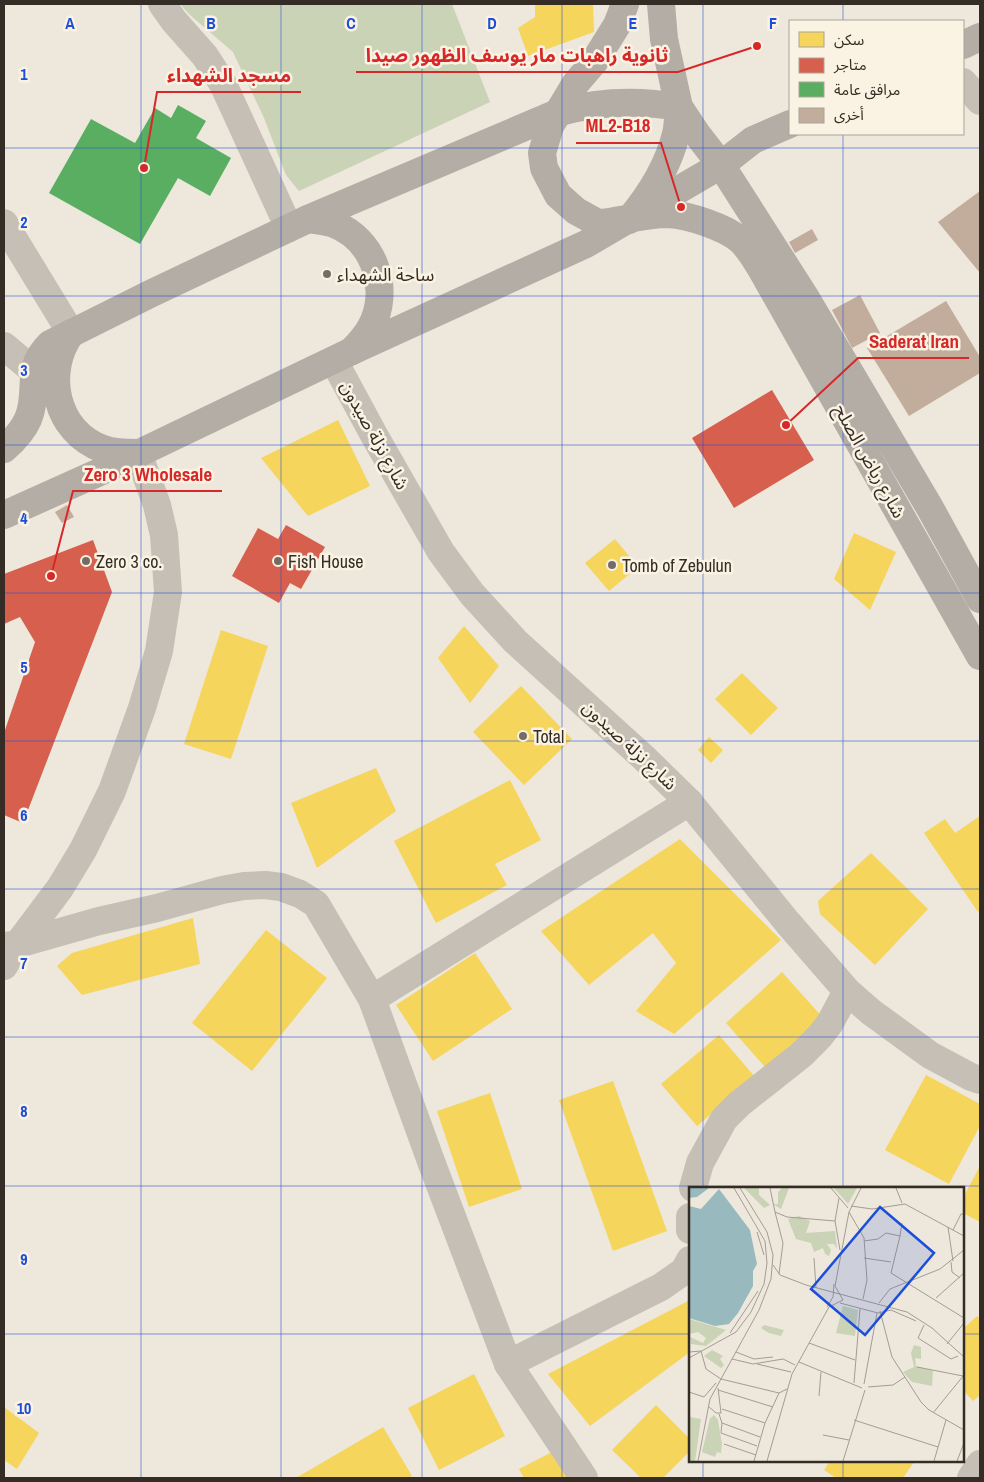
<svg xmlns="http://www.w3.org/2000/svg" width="984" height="1482" font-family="'Archivo Narrow','Noto Sans Arabic',sans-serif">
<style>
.green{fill:#cad3b5}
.homes{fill:#f6d55c}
.shops{fill:#d6604d}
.public{fill:#5aae61}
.building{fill:#c2ad9d}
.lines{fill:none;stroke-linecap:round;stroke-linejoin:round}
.minor{stroke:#c5bfb6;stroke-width:28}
.tertiary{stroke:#c5bfb6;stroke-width:28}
.primary{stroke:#b3ada5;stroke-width:28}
.grid{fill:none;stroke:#1d4ed8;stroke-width:1;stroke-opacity:0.55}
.poi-dot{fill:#756d65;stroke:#faf3e3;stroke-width:2}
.labels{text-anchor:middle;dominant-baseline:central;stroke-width:5;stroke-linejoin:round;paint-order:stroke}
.poi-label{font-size:18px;fill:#352c25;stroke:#faf3e3;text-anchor:start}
.street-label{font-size:18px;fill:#352c25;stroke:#faf3e3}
.inset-road{fill:none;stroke:#a39c93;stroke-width:1}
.view{fill:#1d4ed8;fill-opacity:0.15;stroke:#1d4ed8;stroke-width:2.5}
.inset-edge{fill:none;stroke:#352c25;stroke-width:2.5}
.grid-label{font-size:16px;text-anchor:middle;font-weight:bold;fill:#1d4ed8;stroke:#faf3e3;stroke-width:5;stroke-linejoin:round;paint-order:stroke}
.leader{fill:none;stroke:#d62828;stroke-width:2}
.callout-dot{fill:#d62828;stroke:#faf3e3;stroke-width:2}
.callout-label{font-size:19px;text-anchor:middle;font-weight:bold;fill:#d62828;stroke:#faf3e3;stroke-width:5;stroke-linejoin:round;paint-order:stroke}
</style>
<rect width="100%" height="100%" fill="#ede7dc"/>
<path class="green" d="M180,4H452L490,102L299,191L286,175L264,118L233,52L190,15Z"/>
<g class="homes">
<path d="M535,4H593L594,32L528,56L518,28L535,17Z"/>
<path d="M338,420L370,486L308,516L261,458Z"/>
<path d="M854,533L896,552L870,610L834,579Z"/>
<path d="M615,539L638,567L609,591L585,563Z"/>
<path d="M464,626L499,666L470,703L438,658Z"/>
<path d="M221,630L268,646L231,759L184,744Z"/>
<path d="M742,673L778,708L751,735L715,699Z"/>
<path d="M521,686L572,739L524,785L473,732Z"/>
<path d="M709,737L723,750L711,763L698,750Z"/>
<path d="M376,768L396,811L317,868L291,803Z"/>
<path d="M510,780L541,840L495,864L507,885L436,923L394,841Z"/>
<path d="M980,816V910L978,912L924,833L945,819L955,833Z"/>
<path d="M680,839L781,940L674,1034L636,1011L676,963L653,933L589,985L541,931Z"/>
<path d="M871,853L928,909L875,965L820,914L818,901Z"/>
<path d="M193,918L200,964L82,995L57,966L72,953Z"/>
<path d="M266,930L327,978L252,1071L192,1023Z"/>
<path d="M475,953L512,1009L433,1061L396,1005Z"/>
<path d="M782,972L824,1019L767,1069L726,1023Z"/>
<path d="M719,1035L755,1077L697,1126L661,1084Z"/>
<path d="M926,1075L980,1104V1126L949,1184L885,1150Z"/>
<path d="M613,1081L667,1231L613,1251L559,1100Z"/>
<path d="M490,1093L522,1189L469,1207L437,1111Z"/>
<path d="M980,1166V1222L963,1213V1198Z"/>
<path d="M688,1301L690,1307V1352L590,1426L548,1374Z"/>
<path d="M977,1316L980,1319V1395L973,1401L963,1390V1329Z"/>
<path d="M474,1374L505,1436L439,1470L408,1408Z"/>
<path d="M656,1405L690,1439V1451L663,1478H641L612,1450Z"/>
<path d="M4,1407L39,1433L17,1469L4,1460Z"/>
<path d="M383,1427L412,1476L408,1478H296Z"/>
<path d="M554,1451L569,1478H524L519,1469Z"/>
<path d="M830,1461H912L914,1462L903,1478H836L824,1470Z"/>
</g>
<g class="shops">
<path d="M772,390L814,460L734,508L692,438Z"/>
<path d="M286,525L325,547L301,589L290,583L279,603L232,576L258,528L278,539Z"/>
<path d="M93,540L112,592L23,823L4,815V733L35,642L20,617L4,624V574Z"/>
</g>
<path class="public" d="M178,105L206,121L196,138L231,158L210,196L178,178L140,244L49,193L91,119L135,143L155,108L171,118Z"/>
<g class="building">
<path d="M980,191V273L938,222Z"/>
<path d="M812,229L818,240L795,253L789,242Z"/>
<path d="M860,295L880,333L852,348L832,310Z"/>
<path d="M946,301L980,357V373L909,416L867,348Z"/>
<path d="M67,505L74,517L62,523L55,512Z"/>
</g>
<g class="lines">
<g class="minor">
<path d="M162,4L174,21L205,56L223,84L289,228"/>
<path d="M963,82L980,101"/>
<path d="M4,346L35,372L54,382"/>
<path d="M334,361L374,435L441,552L472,594L515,641L643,757L689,802L788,923L847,991L871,1012L930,1055L971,1077L980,1080"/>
<path d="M4,946L18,944L99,921L157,908L222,890L244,886L265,885L281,887L300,894L316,904L372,999L432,1164L508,1364"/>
<path d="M372,999L689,802"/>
<path d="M693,1188L700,1163L724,1119L739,1104L801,1055L820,1036L830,1023L847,991"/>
<path d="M690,1217V1230"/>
<path d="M584,1478L508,1364L661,1287L684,1271L690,1260"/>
</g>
<g class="tertiary">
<path d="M4,223L71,333"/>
<path d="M4,966L18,944L60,888L83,850L112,791L142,708L159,651L168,592L164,535L157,505L138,453"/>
<path d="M971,1478L980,1464"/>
</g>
<g class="primary">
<path d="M625,4L617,25L594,62L576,83L550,126L542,153L544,168L558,195L576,211L596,222L603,223C623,220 648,214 668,214C688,215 725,227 740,240C752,251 760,267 768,281L980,656"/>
<path d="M661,4L664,39L679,107L697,134L721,165L804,295L930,508L980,599"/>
<path d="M963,45L980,37"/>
<path d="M308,219C317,220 326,221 334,224C375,240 391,290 371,327C366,336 359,344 352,351"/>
<path d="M71,333C43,372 55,432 103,449C114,453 126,453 138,453"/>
<path d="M4,449C13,441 23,431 28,419C40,391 24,369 50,344L150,294L308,219L560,112C600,101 638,100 679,107C678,116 678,126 676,134C668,167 651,194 629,220"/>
<path d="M4,515L102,471L352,351L586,244L721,165L753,140L790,124"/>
</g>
</g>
<path class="grid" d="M141,4V1478M281,4V1478M422,4V1478M562,4V1478M703,4V1188M843,4V21M843,134V1188M4,148H980M4,296H980M4,445H980M4,593H980M4,741H980M4,889H980M4,1037H980M4,1186H980M4,1334H690M963,1334H980M703,1461V1478M843,1461V1478"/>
<g class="poi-dot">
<circle cx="327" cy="274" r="5"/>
<circle cx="86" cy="561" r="5"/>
<circle cx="278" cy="561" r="5"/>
<circle cx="612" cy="565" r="5"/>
<circle cx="523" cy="736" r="5"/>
</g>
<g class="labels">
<g class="poi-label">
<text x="337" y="274">ساحة الشهداء</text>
<text x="96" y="561">Zero 3 co.</text>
<text x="288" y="561">Fish House</text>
<text x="622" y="565">Tomb of Zebulun</text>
<text x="533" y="736">Total</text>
</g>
<g class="street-label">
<text transform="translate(375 435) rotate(61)">شارع نزلة صيدون</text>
<text transform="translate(870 461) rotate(61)">شارع رياض الصلح</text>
<text transform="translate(630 745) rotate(43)">شارع نزلة صيدون</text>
</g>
</g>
<g transform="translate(689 1187)">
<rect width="275" height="275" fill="#ede7dc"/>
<path d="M55,1H70V8L81,18L75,21ZM93,1H100L92,22L84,17H89V5ZM145,1H168L159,17ZM110,29L121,34L117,46L146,44L148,62L145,57H138L142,63L140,69L136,67L134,61L125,65L122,56L107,52L99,32ZM154,119L169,123L166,149L147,146ZM0,132L37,143L17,159L2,157L1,150L14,156L17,151L9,145L0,147ZM75,138L95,143L92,149L80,146L72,141ZM225,158L232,160V172L226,171L227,179L244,184L243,199L223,195L214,185L225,180L222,166ZM23,163L34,169L31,172L35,178L32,181L15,169ZM22,227L21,232L25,228L29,233L33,257L32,266L28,265L26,270L13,265ZM0,230L12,232L6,274H0Z" fill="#cad3b5"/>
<path d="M0,1H20L8,10L0,11ZM30,2L61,43L68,77L64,84V99L49,126L40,137L26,139L0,131V19L12,22Z" fill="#98babf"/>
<path class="inset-road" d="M81,1L86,25M142,1L159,21M207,1L213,16M150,11L146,34L151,63M162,19L183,22L216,17L275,49M160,25L175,51L178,93L174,112M259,40L264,74M264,43L272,27H275M68,45L75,68M211,49L202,86L275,131M175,54L189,52L197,46L211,49L213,36M125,71L127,101M175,71L202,75M262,75L263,85L271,91M84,78L91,88L117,98L218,125L243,141L275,170M90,87L94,56L86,25L98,30L146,34M247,111L275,86M151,116L189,126L202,123L227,134M190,116L201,102L251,82L275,63M138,120L144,110L145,97M191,124L203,170L232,215L240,223L275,243M235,138L229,151L262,172L269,169M41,146L69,104M120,156L166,173M258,157L275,136M0,165L12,164L17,182L32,192L90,206M47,165L65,172L84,170M0,171L47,145L62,125L75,97L78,76L76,54L45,1M43,172L64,177L94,172L106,178M110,175L173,201M68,177L102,185M228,180L274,189M165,196L171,122M175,197L188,126M179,200L204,198L216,190M29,203L84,220M0,205L15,210L27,196M130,209L132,185M20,220L27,226H32L29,201M33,222L76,236M244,226L275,188M30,227L33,236L71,250M165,233L249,260M33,236L32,246L68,259M134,248L160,253M35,257L67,268M9,274L21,212L70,123L82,92L84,68L78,45L51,1M65,274L76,236L90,206L98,202M78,274L103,187L140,120L154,113L146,99L160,25L172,1M154,274L176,203M245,274L257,233M268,274L275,256"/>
<path class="view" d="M191,20L245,66L176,148L122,102Z"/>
<rect width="275" height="275" class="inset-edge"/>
</g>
<g class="grid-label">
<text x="70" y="29">A</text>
<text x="211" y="29">B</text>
<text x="351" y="29">C</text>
<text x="492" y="29">D</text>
<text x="633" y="29">E</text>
<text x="773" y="29">F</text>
<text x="24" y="80">1</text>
<text x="24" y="228">2</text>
<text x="24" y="376">3</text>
<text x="24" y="524">4</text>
<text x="24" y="673">5</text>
<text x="24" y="821">6</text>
<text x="24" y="969">7</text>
<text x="24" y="1117">8</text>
<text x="24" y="1265">9</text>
<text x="24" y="1414">10</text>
</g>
<path class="leader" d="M757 46L678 72H356M144 168L157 92H301M681 207L661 143H576M786 425L858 358H969M51 576L73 491H222"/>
<g class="callout-dot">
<circle cx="757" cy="46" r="5"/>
<circle cx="144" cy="168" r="5"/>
<circle cx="681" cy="207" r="5"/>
<circle cx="786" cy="425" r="5"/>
<circle cx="51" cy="576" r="5"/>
</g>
<g class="callout-label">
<text x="517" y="62">ثانوية راهبات مار يوسف الظهور صيدا</text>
<text x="229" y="82">مسجد الشهداء</text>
<text x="618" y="132">ML2-B18</text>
<text x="914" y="348">Saderat Iran</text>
<text x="148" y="481">Zero 3 Wholesale</text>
</g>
<rect width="984" height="1482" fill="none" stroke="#352c25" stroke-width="10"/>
<rect x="789" y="20" width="175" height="115" fill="#faf3e3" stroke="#aba397"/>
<rect x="799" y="32" width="25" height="15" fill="#f6d55c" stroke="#aba397"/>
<text x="834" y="45" font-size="15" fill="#352c25">سكن</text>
<rect x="799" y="58" width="25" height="15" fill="#d6604d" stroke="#aba397"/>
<text x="834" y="70" font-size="15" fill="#352c25">متاجر</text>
<rect x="799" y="82" width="25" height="15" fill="#5aae61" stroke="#aba397"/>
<text x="834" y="95" font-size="15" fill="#352c25">مرافق عامة</text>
<rect x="799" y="108" width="25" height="15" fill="#c2ad9d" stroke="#aba397"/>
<text x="834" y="120" font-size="15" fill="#352c25">أخرى</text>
</svg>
